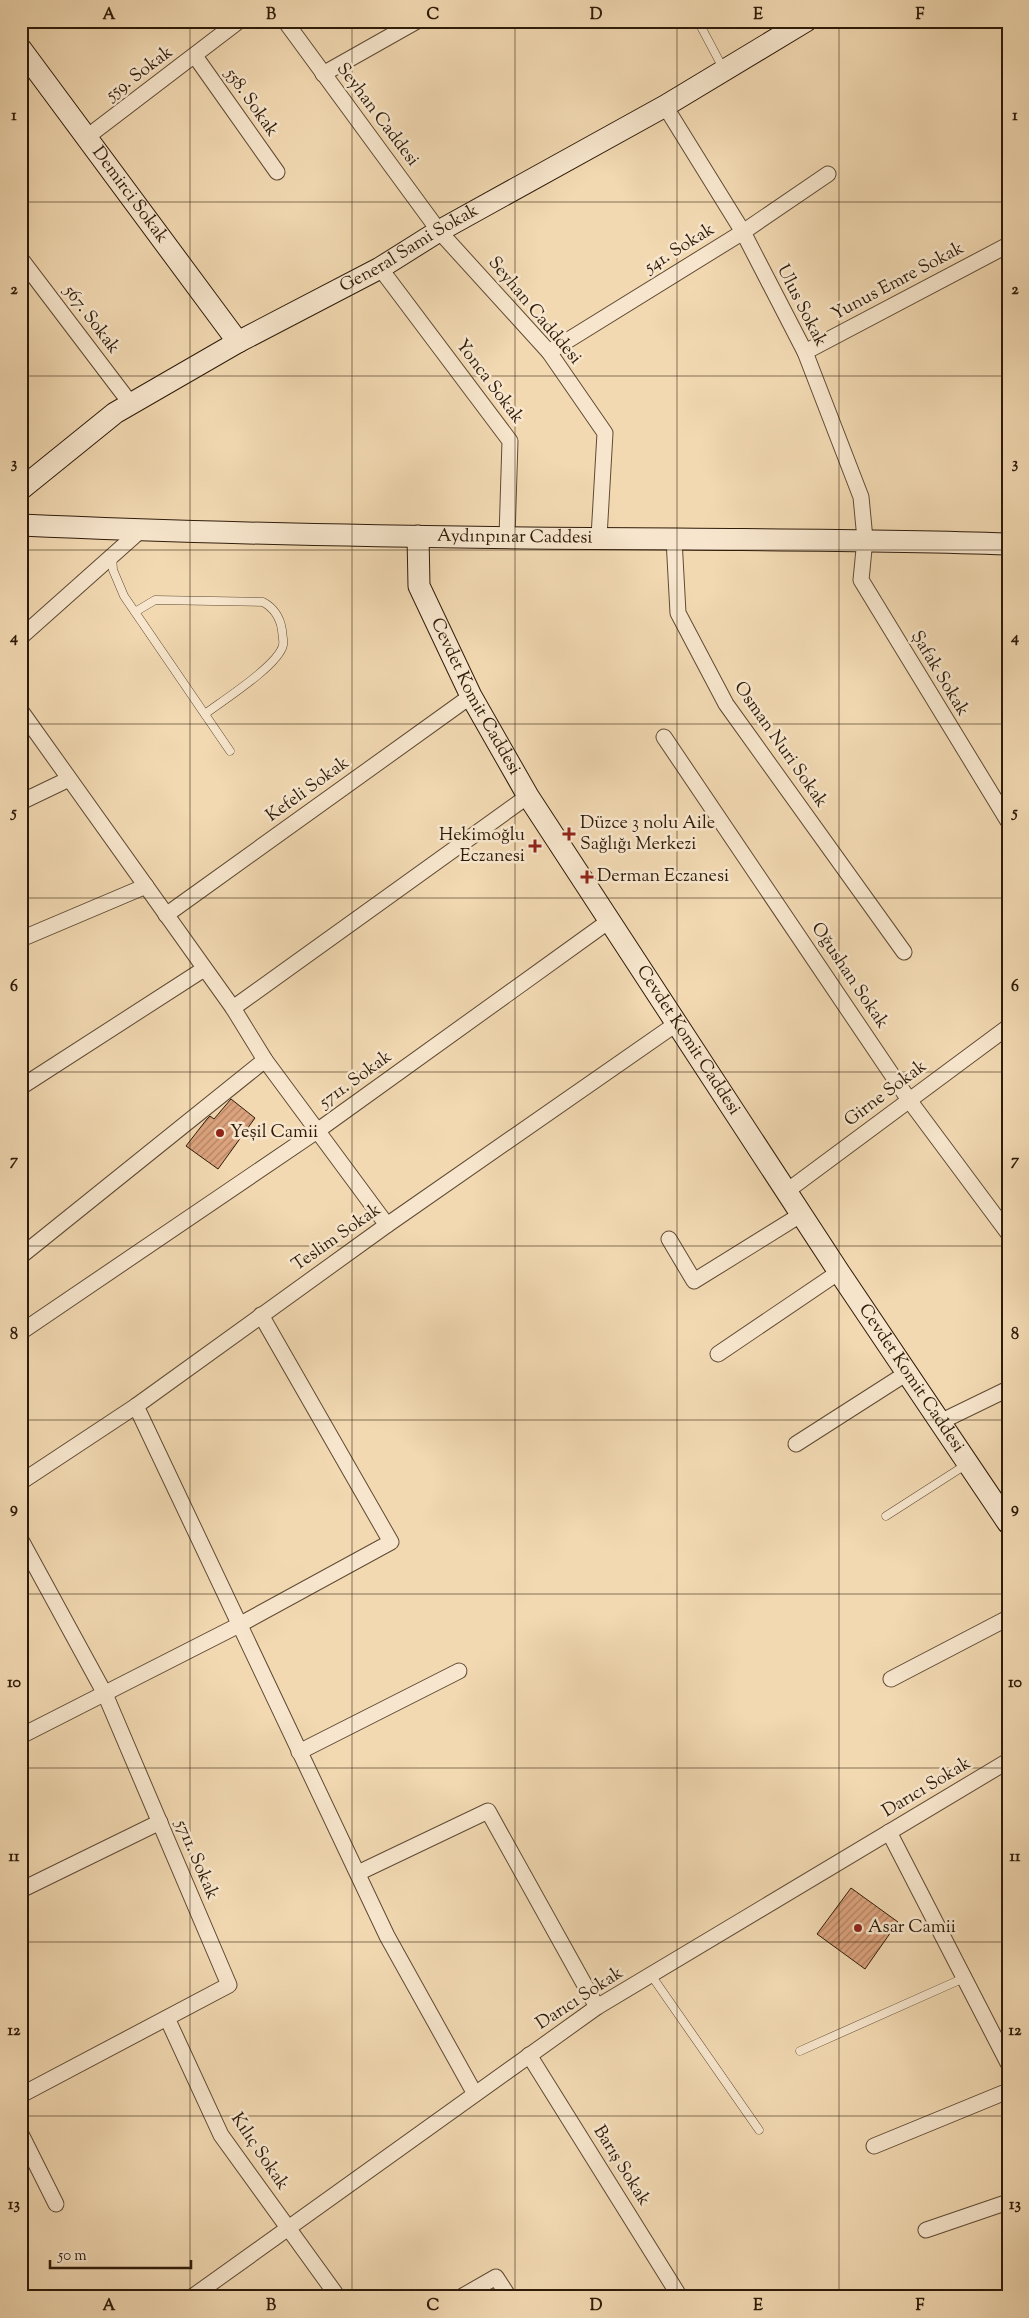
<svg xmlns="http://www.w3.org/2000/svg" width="1029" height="2318" font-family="'Sorts Mill Goudy',serif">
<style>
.building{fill:url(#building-hatch);stroke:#2e1b09}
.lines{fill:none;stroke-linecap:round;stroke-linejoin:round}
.lane-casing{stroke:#5f4a33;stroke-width:9}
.street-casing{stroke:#5f4a33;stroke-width:17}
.secondary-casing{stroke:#2e1b09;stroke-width:23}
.lane{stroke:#f7e6cd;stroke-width:8}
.street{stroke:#f7e6cd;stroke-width:15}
.secondary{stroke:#f7e6cd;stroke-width:21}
.grid{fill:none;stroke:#2e1b09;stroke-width:1;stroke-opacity:0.55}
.poi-dot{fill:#8f2418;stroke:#f7e6cd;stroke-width:2}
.labels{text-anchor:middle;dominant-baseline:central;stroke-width:5;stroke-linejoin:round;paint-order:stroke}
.street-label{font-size:18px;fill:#2e1b09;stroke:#f7e6cd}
.poi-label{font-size:18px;fill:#2e1b09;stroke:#f7e6cd;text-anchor:start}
.neatline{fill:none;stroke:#2e1b09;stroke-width:2}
.grid-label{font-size:16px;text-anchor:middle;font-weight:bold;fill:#2e1b09}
</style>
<defs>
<pattern id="building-hatch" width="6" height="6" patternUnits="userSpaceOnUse" patternTransform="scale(1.25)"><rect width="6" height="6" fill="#dca37e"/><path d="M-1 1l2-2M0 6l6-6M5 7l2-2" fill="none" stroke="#b38465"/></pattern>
</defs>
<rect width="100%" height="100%" fill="#f2d9b2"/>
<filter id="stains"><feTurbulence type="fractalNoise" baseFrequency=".004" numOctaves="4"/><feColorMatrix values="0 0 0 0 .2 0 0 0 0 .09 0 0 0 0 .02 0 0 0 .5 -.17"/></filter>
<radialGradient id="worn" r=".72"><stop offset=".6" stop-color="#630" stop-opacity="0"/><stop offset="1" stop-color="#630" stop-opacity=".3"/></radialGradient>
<g class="building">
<path d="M231,1099L255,1118L218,1169L186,1146L207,1119L210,1116L214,1119Z"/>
<path d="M851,1888L898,1922L865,1969L817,1934Z"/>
</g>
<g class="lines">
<g class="lane-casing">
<g id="lane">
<path d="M698,21L724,70"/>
<path d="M112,556L113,570L124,596L230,751"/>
<path d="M135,612L155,600L263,602C274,608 280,617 282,630C282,634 284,641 283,645C279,665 222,701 205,714"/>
<path d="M886,1516L967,1464"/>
<path d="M651,1975L759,2130"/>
<path d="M800,2051L964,1978"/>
</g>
</g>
<g class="street-casing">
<g id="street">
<path d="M285,21L439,231L549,352L605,433L599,537"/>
<path d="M195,56L277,172"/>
<path d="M323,74L417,21"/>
<path d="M665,106L743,232L805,352L861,497L865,539L861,580L1008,821"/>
<path d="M87,137L239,21"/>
<path d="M21,259L131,404"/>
<path d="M380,268L510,441L507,537"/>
<path d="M549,352L743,232L828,174"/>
<path d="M805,352L1008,245"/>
<path d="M674,539L678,613L726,704L904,952"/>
<path d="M21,637L140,531"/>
<path d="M21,711L233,1008L265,1060L387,1225"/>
<path d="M664,737L909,1100L1008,1233"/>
<path d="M21,802L69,779"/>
<path d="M166,915L471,696"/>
<path d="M21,939L146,886"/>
<path d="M233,1008L528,796"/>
<path d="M21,1087L204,969"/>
<path d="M787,1191L1008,1027"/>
<path d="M669,1239L694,1281L802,1214"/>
<path d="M21,1256L265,1060"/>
<path d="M21,1332L317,1131L609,921"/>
<path d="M718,1354L839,1272"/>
<path d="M136,1406L387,1936L475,2094"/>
<path d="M940,1422L1008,1389"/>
<path d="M796,1444L907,1373"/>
<path d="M21,1482L136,1406L387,1225L676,1024"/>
<path d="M21,1540L105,1694L229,1985L21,2095"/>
<path d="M891,1679L1008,1618"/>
<path d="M21,1736L239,1625L391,1542L261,1315"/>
<path d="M299,1752L459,1671"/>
<path d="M889,1832L1008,2063"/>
<path d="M358,1873L488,1811L597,2007"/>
<path d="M21,1890L160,1822"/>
<path d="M167,2018L221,2135L338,2297"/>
<path d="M529,2055L680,2297"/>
<path d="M21,2134L56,2204"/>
<path d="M874,2146L1008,2091"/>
<path d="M926,2230L1008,2202"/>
<path d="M192,2297L597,2007L1008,1761"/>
<path d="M461,2297L496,2277L509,2297"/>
</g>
</g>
<g class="secondary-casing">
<g id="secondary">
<path id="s1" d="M21,49L238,342"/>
<path id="s2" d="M21,489L115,413L238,342L380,268L439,231L665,106L806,21"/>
<path id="s3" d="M21,525C239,535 458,538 676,539C786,540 897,540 1008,544"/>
<path id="s4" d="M418,536L419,586L471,696L528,796L839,1272L1008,1523"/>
</g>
</g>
<use href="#lane" class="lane"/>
<use href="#street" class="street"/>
<use href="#secondary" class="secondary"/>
</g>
<path class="grid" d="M190,21V2297M352,21V2297M515,21V2297M677,21V2297M839,21V2297M21,202H1008M21,376H1008M21,550H1008M21,724H1008M21,898H1008M21,1072H1008M21,1246H1008M21,1420H1008M21,1594H1008M21,1768H1008M21,1942H1008M21,2116H1008"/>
<g class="poi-dot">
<path d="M566.5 826.5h5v5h5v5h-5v5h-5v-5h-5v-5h5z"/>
<path d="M532.5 838.5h5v5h5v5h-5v5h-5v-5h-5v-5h5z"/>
<path d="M584.5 869.5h5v5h5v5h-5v5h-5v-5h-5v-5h5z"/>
<circle cx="220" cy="1133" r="5"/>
<circle cx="858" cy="1928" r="5"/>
</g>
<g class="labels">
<g class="street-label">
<text transform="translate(140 74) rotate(-37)">559. Sokak</text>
<text transform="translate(251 103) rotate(55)">558. Sokak</text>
<text transform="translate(377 115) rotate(53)">Seyhan Caddesi</text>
<text stroke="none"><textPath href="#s1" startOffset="182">Demirci Sokak</textPath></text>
<text stroke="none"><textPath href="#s2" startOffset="458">General Sami Sokak</textPath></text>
<text transform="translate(680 249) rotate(-32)">541. Sokak</text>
<text transform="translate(898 282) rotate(-28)">Yunus Emre Sokak</text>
<text transform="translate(801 306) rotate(63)">Ulus Sokak</text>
<text transform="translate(534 311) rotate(50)">Seyhan Cadddesi</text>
<text transform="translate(91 320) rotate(53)">567. Sokak</text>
<text transform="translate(489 382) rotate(53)">Yonca Sokak</text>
<text stroke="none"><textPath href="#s3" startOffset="494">Aydınpınar Caddesi</textPath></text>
<text transform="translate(939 674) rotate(59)">Şafak Sokak</text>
<text stroke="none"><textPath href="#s4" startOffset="174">Cevdet Komit Caddesi</textPath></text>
<text transform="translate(780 745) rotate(55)">Osman Nuri Sokak</text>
<text transform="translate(308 790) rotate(-36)">Kefeli Sokak</text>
<text transform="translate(849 976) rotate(56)">Oğushan Sokak</text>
<text stroke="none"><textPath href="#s4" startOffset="579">Cevdet Komit Caddesi</textPath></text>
<text transform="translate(356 1080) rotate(-36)">5711. Sokak</text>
<text transform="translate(886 1094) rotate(-37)">Girne Sokak</text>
<text transform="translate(337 1238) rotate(-35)">Teslim Sokak</text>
<text stroke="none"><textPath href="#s4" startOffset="984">Cevdet Komit Caddesi</textPath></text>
<text transform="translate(927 1788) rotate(-31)">Darıcı Sokak</text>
<text transform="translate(196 1860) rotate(67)">5711. Sokak</text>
<text transform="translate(580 1999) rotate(-33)">Darıcı Sokak</text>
<text transform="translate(259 2152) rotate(56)">Kılıç Sokak</text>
<text transform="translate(621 2166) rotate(58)">Barış Sokak</text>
</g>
<g class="poi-label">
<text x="580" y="824">Düzce 3 nolu Aile<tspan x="580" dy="21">Sağlığı Merkezi</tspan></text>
<text x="525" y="836" text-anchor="end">Hekimoğlu<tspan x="525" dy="21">Eczanesi</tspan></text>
<text x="597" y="877">Derman Eczanesi</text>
<text x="230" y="1133">Yeşil Camii</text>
<text x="868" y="1928">Asar Camii</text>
</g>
</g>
<rect width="1029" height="2318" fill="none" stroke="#f2d9b2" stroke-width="55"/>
<path d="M50 2260v8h141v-8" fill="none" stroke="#2e1b09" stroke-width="2.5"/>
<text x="58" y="2260" font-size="15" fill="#2e1b09" stroke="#f7e6cd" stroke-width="4" paint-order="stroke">50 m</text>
<rect x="28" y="28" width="974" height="2262" class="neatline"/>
<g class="grid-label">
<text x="109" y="19">A</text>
<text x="271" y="19">B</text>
<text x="433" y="19">C</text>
<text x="596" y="19">D</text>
<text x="758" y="19">E</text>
<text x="920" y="19">F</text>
<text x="14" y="120">1</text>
<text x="1015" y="120">1</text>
<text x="14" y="294">2</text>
<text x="1015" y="294">2</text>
<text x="14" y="468">3</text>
<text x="1015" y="468">3</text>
<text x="14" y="642">4</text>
<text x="1015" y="642">4</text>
<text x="14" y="817">5</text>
<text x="1015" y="817">5</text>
<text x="14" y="991">6</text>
<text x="1015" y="991">6</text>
<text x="14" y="1165">7</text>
<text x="1015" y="1165">7</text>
<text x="14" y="1339">8</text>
<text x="1015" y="1339">8</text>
<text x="14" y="1513">9</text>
<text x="1015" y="1513">9</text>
<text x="14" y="1687">10</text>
<text x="1015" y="1687">10</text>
<text x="14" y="1861">11</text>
<text x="1015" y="1861">11</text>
<text x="14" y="2035">12</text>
<text x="1015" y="2035">12</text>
<text x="14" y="2209">13</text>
<text x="1015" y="2209">13</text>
<text x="109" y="2310">A</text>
<text x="271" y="2310">B</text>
<text x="433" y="2310">C</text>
<text x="596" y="2310">D</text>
<text x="758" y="2310">E</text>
<text x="920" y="2310">F</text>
</g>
<rect width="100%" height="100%" filter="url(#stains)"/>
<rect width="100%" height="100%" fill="url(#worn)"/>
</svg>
